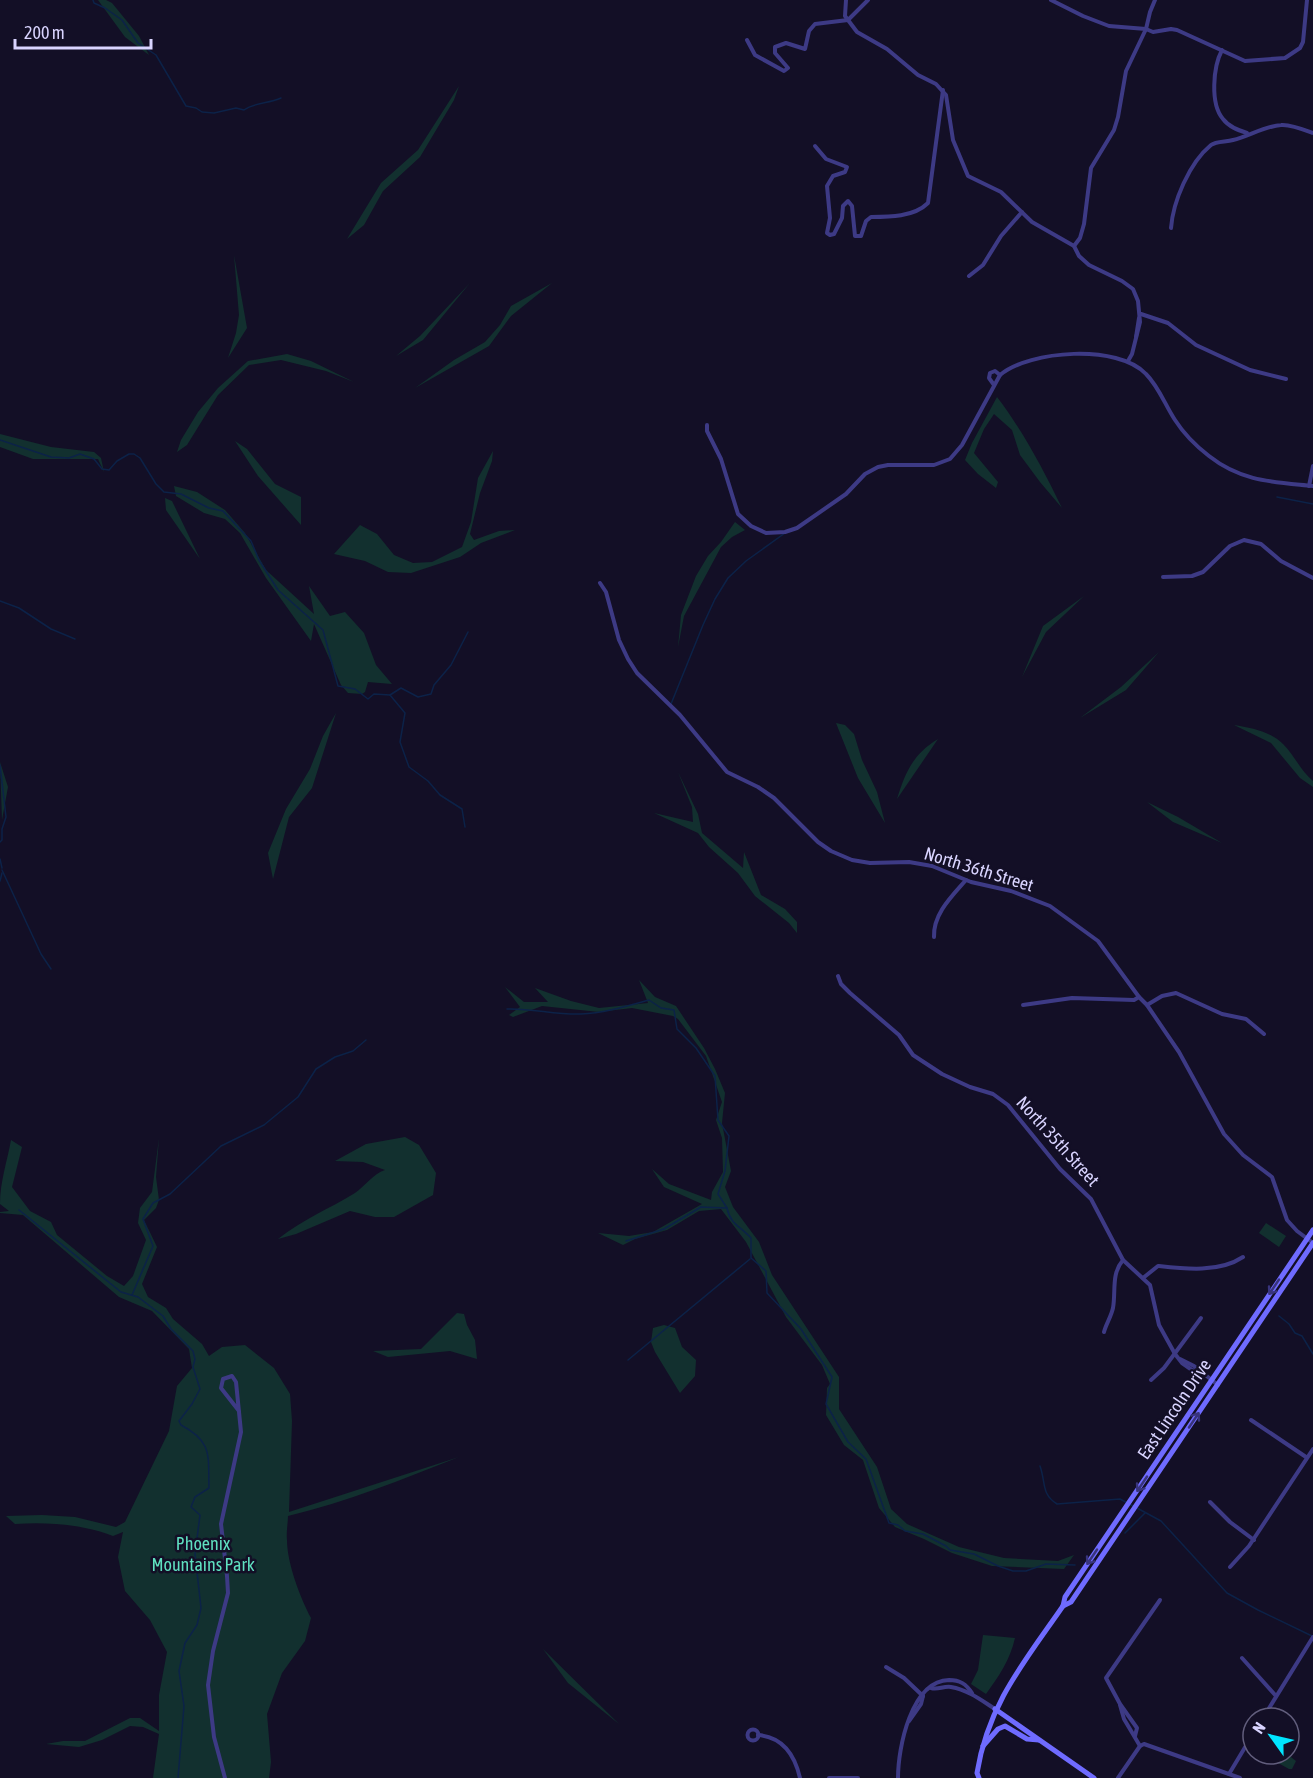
<svg xmlns="http://www.w3.org/2000/svg" width="1313" height="1778" font-family="'Asap Condensed',sans-serif">
<style>
.green{fill:#12302f}
.lines{fill:none;stroke-linecap:round;stroke-linejoin:round}
.stream{stroke:#0c2248;stroke-width:1.5}
.street{stroke:#3d3a85;stroke-width:4}
.secondary{stroke:#6f6bff;stroke-width:5}
.oneway{stroke:#38347d}
.labels{text-anchor:middle;dominant-baseline:central;stroke-width:5;stroke-linejoin:round;paint-order:stroke}
.street-label{font-size:18px;fill:#d9d4ff;stroke:#130f26}
.park-label{font-size:18px;fill:#5fe0c0;stroke:#130f26}
</style>
<rect width="100%" height="100%" fill="#130f26"/>
<g class="green">
<path d="M98,0H106L112,3L139,36L149,55L125,37Z"/>
<path d="M459,86L454,100L420,157L383,191L364,225L347,239L381,183L418,150Z"/>
<path d="M234,255L247,328L228,358L236,333L239,315Z"/>
<path d="M470,283L423,340L396,356L420,336Z"/>
<path d="M552,283L511,316L489,346L415,388L454,360L485,342L500,325L511,306Z"/>
<path d="M287,354L311,361L354,382L326,371L281,360L249,365L218,395L187,445L177,452L181,440L198,412L218,388L248,361Z"/>
<path d="M997,397C1023,431 1043,469 1062,508L1040,482L1020,455L1012,430L994,414L984,429L974,453L998,482L996,488L978,474L965,460L972,443Z"/>
<path d="M0,434L51,447L94,452L101,458L104,472L98,459H33L0,447Z"/>
<path d="M235,441L247,449L275,484L301,497V525L258,476Z"/>
<path d="M493,451L492,461L480,493L470,534L474,540L499,531L515,530L481,543L460,557L411,573L388,572L365,561L334,554L360,525L377,534L394,555L413,563L432,562L462,547L471,522L478,478Z"/>
<path d="M174,486L197,492L225,510L245,533L266,570L314,614L309,586L330,616L345,612L364,633L376,665L392,684L368,682L365,692L362,694L348,693L341,685L314,624L311,641L266,578L240,533L225,519L204,513L176,496Z"/>
<path d="M165,498L172,501L200,559L166,510Z"/>
<path d="M735,522L745,530L732,537L721,547L684,616L678,647L681,615L696,576L708,556L721,542Z"/>
<path d="M1084,596L1046,632L1022,677L1043,626Z"/>
<path d="M1159,652L1126,690L1080,718L1121,687Z"/>
<path d="M336,713L312,788L289,817L273,879L268,853L286,809L310,769L323,736Z"/>
<path d="M836,723L845,725L854,734L862,760L877,792L885,823L858,778Z"/>
<path d="M1234,725C1251,728 1270,731 1283,744C1294,755 1301,771 1313,781V787L1300,778L1271,743Z"/>
<path d="M938,739L897,799C905,773 913,754 938,739Z"/>
<path d="M0,762L8,787L2,820Z"/>
<path d="M678,772L698,814L702,833L743,868L744,852L761,895L785,909L797,922V933L789,923L755,896L738,873L709,847L698,833L654,813L693,822L692,807Z"/>
<path d="M1147,802L1178,817L1222,843L1173,822Z"/>
<path d="M639,980L655,997L676,1006L704,1048L715,1069L725,1093L722,1123L731,1171L725,1187L733,1207L759,1242L772,1275L839,1377V1409L877,1467L891,1509L907,1524L959,1547L1004,1558L1058,1561L1074,1555L1064,1569L992,1566L952,1553L924,1539L895,1527L879,1508L863,1460L844,1445L826,1415L827,1388L830,1384L822,1365L786,1317L746,1242L721,1209L699,1211L667,1230L635,1239L623,1245L598,1233L629,1236L653,1232L702,1204L664,1187L652,1169L669,1184L711,1200L712,1192L723,1172L722,1138L716,1120L722,1102L706,1056L678,1019L673,1016L632,1008L599,1012L542,1006L513,1017L509,1015L520,1007L505,987L524,1002H548L535,988L571,1001L599,1008L648,1003Z"/>
<path d="M405,1137L419,1145L436,1173L433,1195L394,1217H375L350,1211L296,1234L278,1239C303,1219 329,1209 355,1193C365,1186 373,1174 385,1170L363,1162L335,1161L366,1144Z"/>
<path d="M159,1138L156,1177L159,1200L156,1208L144,1220L157,1247L142,1284L148,1297L166,1308L173,1319L202,1344L209,1356L222,1347L245,1345L274,1368L290,1394L292,1421L289,1512L459,1457C403,1479 347,1502 288,1516C288,1523 286,1532 287,1540C287,1563 300,1597 311,1618L305,1641L282,1673L267,1714L271,1762L269,1778H153L159,1734L143,1727L130,1726L102,1740L79,1747L46,1744L63,1741H85L130,1718H140L159,1731V1695L167,1652L150,1620L125,1591L118,1557L123,1532L113,1536C82,1524 48,1522 15,1524L6,1516L42,1515L75,1517L116,1527L125,1522L169,1431L177,1386L192,1368L189,1349L152,1311L119,1297L23,1215L0,1213V1212L9,1211L0,1204C0,1182 7,1162 11,1140L22,1147L12,1187L30,1211L51,1222L57,1235L107,1276L124,1286L133,1276L146,1240L138,1223L140,1208L152,1192Z"/>
<path d="M1266,1223L1286,1236L1279,1247L1259,1233Z"/>
<path d="M457,1313L464,1314L467,1325L475,1340L477,1359L450,1351L388,1357L373,1351L421,1349Z"/>
<path d="M664,1325L675,1328L682,1347L696,1360L695,1376L680,1393L655,1352L651,1342L653,1328Z"/>
<path d="M983,1635L1015,1638C1010,1660 999,1676 986,1694L971,1684L978,1670Z"/>
<path d="M543,1649L619,1724L568,1683Z"/>
<path d="M1272,1754H1287L1296,1761L1292,1769H1289L1271,1759Z"/>
</g>
<g class="lines">
<g class="stream">
<path d="M93,0L94,3L105,8L122,20L138,43L156,55L186,106L196,108L202,112L214,113L236,108L244,110C255,102 268,104 281,98"/>
<path d="M0,440L51,457L69,458L80,454L94,459L102,469L109,470L117,461L129,454H134L140,458L156,484L164,492L181,494L209,508L223,511L251,541L259,560L278,590L323,630L338,686L355,689L368,699L374,694L390,695L405,713L400,742L409,767L428,781L440,795L462,809L465,827"/>
<path d="M1277,497L1313,504"/>
<path d="M0,601L19,608L51,629L75,639"/>
<path d="M390,695L401,688L418,697L431,694L434,685L451,665L468,632"/>
<path d="M671,704L703,625L715,599L728,578L746,561L785,533"/>
<path d="M0,765L6,817L2,829V840L0,842"/>
<path d="M0,859L2,868"/>
<path d="M2,870L41,954L51,969"/>
<path d="M0,881L2,873"/>
<path d="M507,1009C531,1008 556,1015 581,1014C604,1013 627,1006 649,1000L661,1008L674,1010L677,1029L696,1048L715,1076L718,1120L729,1136L725,1171L718,1194L727,1208"/>
<path d="M19,1210L121,1292L138,1297L163,1316L171,1329L193,1351L195,1359L193,1367L200,1389L192,1404L179,1421L181,1425C213,1442 208,1455 209,1488L195,1497L191,1507L200,1515L195,1554L201,1608L197,1625L185,1643L179,1671L184,1706L178,1778"/>
<path d="M626,1241L664,1229L701,1207L727,1208C730,1224 741,1227 751,1238V1258L766,1271L767,1293L801,1329L832,1377L826,1404L848,1442L866,1459L889,1523L898,1525L905,1531L923,1534L946,1546L950,1550L974,1554L998,1566L1013,1571H1026L1046,1564L1075,1565"/>
<path d="M132,1295L153,1246L143,1219L153,1203L170,1194L221,1146L264,1125L298,1097L316,1069L335,1057L353,1051L366,1040"/>
<path d="M1279,1316L1289,1324L1295,1333L1302,1336L1313,1354"/>
<path d="M628,1360L750,1259"/>
<path d="M1040,1466C1046,1483 1041,1494 1057,1504L1120,1499L1133,1506"/>
<path d="M1137,1508L1161,1521L1227,1593L1258,1610L1312,1636"/>
<path d="M1125,1533L1145,1513"/>
</g>
<g class="street">
<path d="M846,0L845,16L857,32L887,49L918,75L936,84L946,95L953,140L968,176L1001,192L1032,222L1074,246L1079,256L1089,265L1122,281L1133,289L1138,301L1140,322L1132,354L1128,361"/>
<path d="M1051,0L1083,16L1109,26L1146,29L1153,32L1171,29L1177,30L1245,61L1285,58L1300,48L1303,42L1307,0"/>
<path d="M747,40L755,55L784,71L788,68L775,53V47L786,43L805,49L809,31L815,24L848,20L868,0"/>
<path d="M1222,50C1213,67 1210,104 1223,119C1229,127 1238,130 1247,133"/>
<path d="M815,146L826,159L847,167L845,172L833,176L827,186L830,218L827,233L830,235L834,234L842,218L843,206L848,201L852,206L855,236H861L866,221L871,217C889,217 914,217 928,203L943,90"/>
<path d="M1171,228C1173,202 1189,163 1211,145C1216,141 1226,142 1233,140C1249,136 1265,126 1281,125C1290,124 1305,130 1313,133"/>
<path d="M1074,246L1080,238L1084,224L1091,168L1114,130L1118,117L1126,71L1146,29L1150,12L1155,0"/>
<path d="M969,276L983,265L1001,236L1022,212"/>
<path d="M1141,314L1168,323L1196,345L1250,370L1286,379"/>
<path d="M1136,337L1139,318"/>
<path d="M994,385L989,378L990,373L995,371L1000,375"/>
<path d="M707,425V431L721,459L738,514L751,526L766,533L785,532L797,528L846,494L865,474L878,467L888,465H934L950,459L962,445L1000,375C1030,350 1118,344 1146,374C1159,387 1165,405 1175,420C1184,434 1196,446 1209,456C1242,482 1274,482 1313,486"/>
<path d="M1309,486L1313,466"/>
<path d="M1163,577L1192,576L1203,572L1230,546L1244,540L1261,544L1281,561L1313,578"/>
<path d="M600,583L606,592L619,640L628,659L637,673L680,715L727,772L758,787L774,798L818,842L831,851L852,860L870,863L909,862L932,866L971,882L1011,891L1050,906L1098,941L1139,997L1147,1005L1179,1052L1224,1134L1243,1155L1272,1177L1287,1220L1297,1231L1313,1243"/>
<path d="M934,937C933,914 952,896 966,880"/>
<path d="M838,976L841,984L850,993L899,1035L913,1055L942,1074L970,1087L993,1094L1008,1105L1060,1169L1091,1199L1123,1260L1150,1285L1159,1325L1175,1354L1182,1363L1192,1370L1200,1372"/>
<path d="M1023,1005L1072,998L1134,1000L1139,997"/>
<path d="M1147,1005L1162,996L1176,993L1222,1014L1246,1019L1264,1034"/>
<path d="M1143,1278L1158,1266C1185,1269 1219,1273 1243,1257"/>
<path d="M1104,1332C1106,1324 1111,1317 1113,1308C1116,1291 1111,1274 1123,1260"/>
<path d="M1180,1359L1194,1366L1218,1385"/>
<path d="M1151,1380L1164,1368L1201,1318"/>
<path d="M1251,1420L1306,1457"/>
<path d="M1210,1502L1230,1522L1254,1540"/>
<path d="M1230,1567L1249,1546L1313,1449"/>
<path d="M1242,1658L1276,1696"/>
<path d="M886,1667L904,1678L923,1696"/>
<path d="M931,1688C938,1690 943,1686 951,1687C968,1690 981,1700 995,1709"/>
<path d="M1120,1705L1124,1719L1140,1746"/>
<path d="M1263,1718L1313,1637"/>
<path d="M909,1721L921,1704L923,1696"/>
<circle cx="753" cy="1735" r="5.5"/>
<path d="M758,1735C783,1737 795,1756 800,1778"/>
<path d="M1135,1736L1137,1728L1120,1704L1106,1678L1160,1600"/>
<path d="M1229,1774L1253,1734"/>
<path d="M225,1778L214,1737L208,1685L213,1651L228,1593L227,1576L221,1524L241,1432L236,1382L232,1376L223,1379L221,1388L239,1411"/>
<path d="M829,1778H858"/>
<path d="M898,1778C898,1748 911,1681 949,1680C960,1680 966,1684 972,1693"/>
<path d="M1118,1778L1140,1746L1144,1744L1240,1778"/>
</g>
<g class="secondary">
<path d="M1063,1606L1071,1602L1313,1243"/>
<path d="M995,1709L1094,1778"/>
<path d="M983,1746L998,1729L1005,1726L1027,1739L1039,1740"/>
<path d="M979,1778L977,1773C988,1704 1025,1661 1063,1606L1065,1597L1313,1230"/>
</g>
</g>
<defs><path id="oneway-shaft" d="M-6 0H5M1.5-3L5.5 0L1.5 3" fill="none" stroke-width="1.6" stroke-linecap="round" stroke-linejoin="round" transform="scale(1.5)"/></defs>
<g class="oneway">
<use href="#oneway-shaft" transform="translate(1274 1287) rotate(124)"/>
<use href="#oneway-shaft" transform="translate(1194 1420) rotate(-56)"/>
<use href="#oneway-shaft" transform="translate(1142 1484) rotate(124)"/>
<use href="#oneway-shaft" transform="translate(1092 1557) rotate(124)"/>
</g>
<g class="labels">
<g class="street-label">
<text transform="translate(979 869) rotate(17)">North 36th Street</text>
<text transform="translate(1058 1141) rotate(48)">North 35th Street</text>
<text transform="translate(1174 1409) rotate(-56)">East Lincoln Drive</text>
</g>
<g class="park-label">
<text x="203" y="1543">Phoenix<tspan x="203" dy="21">Mountains Park</tspan></text>
</g>
</g>
<g transform="translate(1271 1736) rotate(304)"><circle r="28" fill="#130f26" stroke="#625e7d" stroke-width="1.5"/>
<path d="M0-4.5L10 22L0 15L-10 22Z" fill="#00e5ff"/>
<text y="-9" font-size="16" font-weight="bold" text-anchor="middle" fill="#d9d4ff">N</text>
</g>
<path d="M15 39v9h136v-9" fill="none" stroke="#d9d4ff" stroke-width="3"/>
<text x="24" y="39" font-size="18" fill="#d9d4ff" stroke="#130f26" stroke-width="4.5" paint-order="stroke">200 m</text>
</svg>
